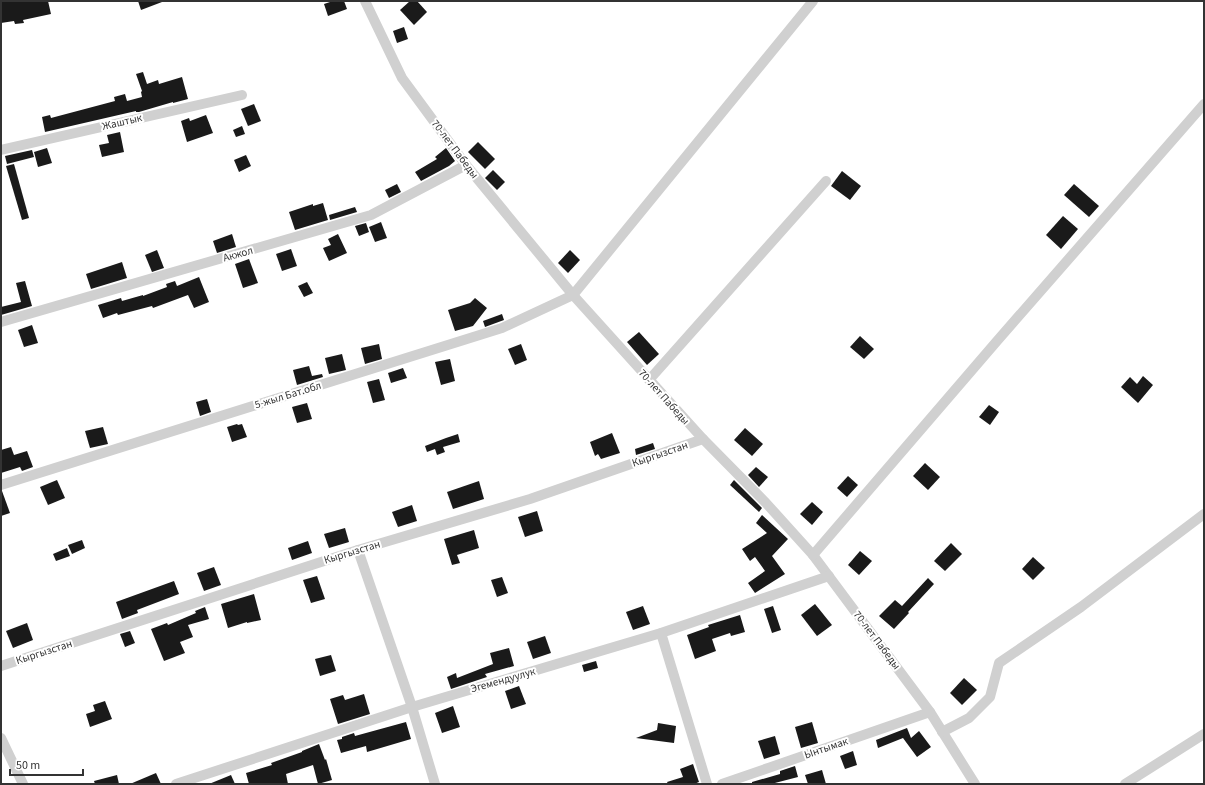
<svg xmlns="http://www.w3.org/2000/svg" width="1205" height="785" font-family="'Source Sans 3',sans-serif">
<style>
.building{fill:#1a1a1a}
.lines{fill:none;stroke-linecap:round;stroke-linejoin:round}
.minor{stroke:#d0d0d0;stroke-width:10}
.labels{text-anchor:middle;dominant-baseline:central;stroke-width:4;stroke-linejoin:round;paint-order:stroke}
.street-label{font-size:11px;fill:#333;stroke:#fff}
</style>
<rect width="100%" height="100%" fill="#fff"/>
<g class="building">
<path d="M1,1H48L51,14L23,20L24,23L15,24L14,21L1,23Z"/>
<path d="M138,1H162V2L141,10Z"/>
<path d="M333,1H344L347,9L328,16L324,4Z"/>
<path d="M410,1H417L427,12L414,25L400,10Z"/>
<path d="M404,27L408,39L397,43L393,31Z"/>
<path d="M143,72L147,84L158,80L159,84L182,77L188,99L173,103V102L139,112H136V111L45,132L42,117L50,115L51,118L115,101L114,97L125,94L127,101L142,97L141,92L142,91L136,74Z"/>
<path d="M254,104L261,121L248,126L241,109Z"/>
<path d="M206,115L213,133L187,142L181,121L189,118L190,121Z"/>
<path d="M242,126L245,134L236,137L233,130Z"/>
<path d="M120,132L124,152L102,157L99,145L109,143L107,135Z"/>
<path d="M478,142L495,159L485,169L468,152Z"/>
<path d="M47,148L52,163L38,167L34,152Z"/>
<path d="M446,148L455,161L449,166L421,181L415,172L437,159L435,157Z"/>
<path d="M32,150L34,157L7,164L5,156Z"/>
<path d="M246,155L251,166L239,172L234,160Z"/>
<path d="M14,164L29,218L22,220L6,166Z"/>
<path d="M493,170L505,182L497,190L485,178Z"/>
<path d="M842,171L861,186L850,200L831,186Z"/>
<path d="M397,184L401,192L389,198L385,190Z"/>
<path d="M1074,184L1099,206L1089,217L1064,195Z"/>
<path d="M323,203L328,220L295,230L289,212L313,204V206Z"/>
<path d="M355,207L357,212L330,220L329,215Z"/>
<path d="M1063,216L1078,229L1061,249L1046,235Z"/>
<path d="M381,222L387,238L375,242L369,227Z"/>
<path d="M366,223L369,232L359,236L355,226Z"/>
<path d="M232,234L236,247L217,253L213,241Z"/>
<path d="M338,234L347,253L329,261L323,248L331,245L328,239Z"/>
<path d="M291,249L297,266L282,271L276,254Z"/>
<path d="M157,250L164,268L152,272L145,255Z"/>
<path d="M570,250L580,260L568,273L558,263Z"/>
<path d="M249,259L258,283L243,288L235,264Z"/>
<path d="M122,262L127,278L91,289L86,274Z"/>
<path d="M199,277L209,302L194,308L188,295L153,308L152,306L118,315L117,313L103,318L98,305L121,298L122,301L143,295V296L167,287L166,284L175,281L177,286Z"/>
<path d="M25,281L32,306L1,315V307L21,302L16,283Z"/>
<path d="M307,282L313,293L304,297L298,286Z"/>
<path d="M475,298L487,308L473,326L455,331L448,310L470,303Z"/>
<path d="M502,314L504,320L485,327L483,321Z"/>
<path d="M32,325L38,343L24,347L18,330Z"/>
<path d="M639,332L659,354L647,365L627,342Z"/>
<path d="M860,336L874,349L864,359L850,347Z"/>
<path d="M379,344L382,359L365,364L361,348Z"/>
<path d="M521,344L527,360L515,365L508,349Z"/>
<path d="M342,354L346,370L329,374L325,358Z"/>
<path d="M450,359L455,381L441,385L435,362Z"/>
<path d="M309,366L312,376L322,374L323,377L297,385L293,370Z"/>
<path d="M403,368L407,378L391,383L388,373Z"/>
<path d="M1143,376L1153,385L1138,403L1121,387L1130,377L1137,384Z"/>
<path d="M379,379L385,400L373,403L367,382Z"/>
<path d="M207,399L211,412L200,416L196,402Z"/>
<path d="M307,403L312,419L297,423L292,407Z"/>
<path d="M989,405L999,412L990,425L979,417Z"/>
<path d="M237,424L238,425L242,424L247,437L232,442L227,427Z"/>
<path d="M103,427L108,444L90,448L85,431Z"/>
<path d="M745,428L763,444L752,456L734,440Z"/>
<path d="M612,433L620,453L601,459L598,454L595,456L590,442Z"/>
<path d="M458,434L460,442L443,447L445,452L437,455L435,449L427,452L425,446L446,438Z"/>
<path d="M653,443L655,449L636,455L635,449Z"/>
<path d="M11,447L14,455L27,451L33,467L22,471L20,467L1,473V450Z"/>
<path d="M925,463L940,477L928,490L913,476Z"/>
<path d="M756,467L768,477L759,487L748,475Z"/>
<path d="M848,476L858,485L847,497L837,488Z"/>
<path d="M57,480L65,498L48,505L40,487Z"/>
<path d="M734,480L762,508L759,512L730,485Z"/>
<path d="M479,481L484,499L453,509L447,492Z"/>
<path d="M1,491H2L10,513L1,516Z"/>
<path d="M812,502L823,512L812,525L800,514Z"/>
<path d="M412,505L417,521L398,527L392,512Z"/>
<path d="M537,511L543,531L525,537L518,517Z"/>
<path d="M762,515L788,539L772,556L785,574L755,593L748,583L765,571L755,557L750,561L742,549L767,533L756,523Z"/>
<path d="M345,528L349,542L329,548L324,534Z"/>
<path d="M474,530L479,548L457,555L460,563L452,565L444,539Z"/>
<path d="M82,540L85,548L72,554L68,545Z"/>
<path d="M308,541L312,553L292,560L288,548Z"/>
<path d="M951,543L962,554L945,571L934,561Z"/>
<path d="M67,548L70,556L56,561L53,554Z"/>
<path d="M860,551L872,561L859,575L848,565Z"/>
<path d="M1033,557L1045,568L1033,580L1022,569Z"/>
<path d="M214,567L221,585L204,591L197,573Z"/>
<path d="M317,576L325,599L311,603L303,580Z"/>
<path d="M502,577L508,593L497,597L491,580Z"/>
<path d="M928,578L934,584L908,612L909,613L894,629L879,616L895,600L902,606Z"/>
<path d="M174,581L179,594L137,610L138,613L122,619L116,602Z"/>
<path d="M254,594L261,620L247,623V622L228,628L221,604Z"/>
<path d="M815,604L832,625L817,636L801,615Z"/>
<path d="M643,606L650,624L633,630L626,612Z"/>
<path d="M773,606L781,630L772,633L764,609Z"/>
<path d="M205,607L209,619L188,625L193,637L180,642L185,653L164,661L151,629L167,623L168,625L196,613L195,611Z"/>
<path d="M740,615L745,632L731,636L730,633L712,639L716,651L695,659L687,635L709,627L708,625Z"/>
<path d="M27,623L33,640L13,648L6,631Z"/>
<path d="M130,631L135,643L125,647L120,634Z"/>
<path d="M545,636L551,653L533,659L527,642Z"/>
<path d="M509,648L514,666L485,674L487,677L451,689L447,677L456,673L457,678L493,664L490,653Z"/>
<path d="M331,655L336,671L320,676L315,659Z"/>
<path d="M596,661L598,668L584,672L582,665Z"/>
<path d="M964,678L977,690L962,705L950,693Z"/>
<path d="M519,686L526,704L511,709L505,691Z"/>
<path d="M364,694L370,714L338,724L330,699L343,695L345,700Z"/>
<path d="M105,701L112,719L90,727L86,714L95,711L93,705Z"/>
<path d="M453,706L460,727L442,733L435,713Z"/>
<path d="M406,722L411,739L367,752L366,746L341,753L337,740L342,739V737L354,733L355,736Z"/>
<path d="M812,722L818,743L801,748L795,727Z"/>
<path d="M658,723L676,726L674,743L636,738L657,730Z"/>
<path d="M907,728L911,738L919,731L931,747L917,757L903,738L878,748L876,740Z"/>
<path d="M775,736L780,754L764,759L758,741Z"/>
<path d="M319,744L325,760L326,759L332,780L318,784L313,765L286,774L288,784H249L246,773L272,765L271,763L302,752V751Z"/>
<path d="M853,751L857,765L845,769L840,756Z"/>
<path d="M693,764L699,782L694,784H668L667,782L683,777L680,769Z"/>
<path d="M795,766L798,777L771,784H752V782L780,774V771Z"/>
<path d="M822,770L826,784H808L805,775Z"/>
<path d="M156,773L161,784H130Z"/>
<path d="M117,775L119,784H95L94,781Z"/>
<path d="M231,775L235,784H209Z"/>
</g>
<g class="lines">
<g class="minor">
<path d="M365,1L402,78L466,165L573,295L703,439L766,503L813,555L930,712L975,784"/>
<path d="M1,150L242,95"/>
<path d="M1,322L371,215L466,165"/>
<path d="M649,380L826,181"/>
<path d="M1,485L502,328L573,295L813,1"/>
<path d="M358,550L412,707L435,784"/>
<path d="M813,555L997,341L1204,104"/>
<path d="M661,633L707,784"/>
<path d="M1,666L358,550L530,499L703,439"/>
<path d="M942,732L969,718L990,697L999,663L1081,607L1204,514"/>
<path d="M1,738L23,784"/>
<path d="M176,784L412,707L661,633L829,576"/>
<path d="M722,784L930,712"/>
<path d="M1125,784L1204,734"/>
</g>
</g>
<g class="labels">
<g class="street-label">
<text transform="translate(122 122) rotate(-13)">Жаштык</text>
<text transform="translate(455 149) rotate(53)">70-лет Пабеды</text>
<text transform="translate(238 254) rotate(-16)">Акжол</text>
<text transform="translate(288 395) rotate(-17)">5-жыл Бат.обл</text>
<text transform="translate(664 397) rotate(48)">70-лет Пабеды</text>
<text transform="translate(660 454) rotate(-19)">Кыргызстан</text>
<text transform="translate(352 552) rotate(-17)">Кыргызстан</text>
<text transform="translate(877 640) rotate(53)">70-лет Пабеды</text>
<text transform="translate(44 652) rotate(-18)">Кыргызстан</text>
<text transform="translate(503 680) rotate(-16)">Эгемендуулук</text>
<text transform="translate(826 748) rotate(-19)">Ынтымак</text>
</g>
</g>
<rect width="1205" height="785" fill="none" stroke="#333333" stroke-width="4"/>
<path d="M10 769v6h73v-6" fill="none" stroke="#333333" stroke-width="2"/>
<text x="16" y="769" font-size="12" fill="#333333" stroke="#ffffff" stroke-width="3" paint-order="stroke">50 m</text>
</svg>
